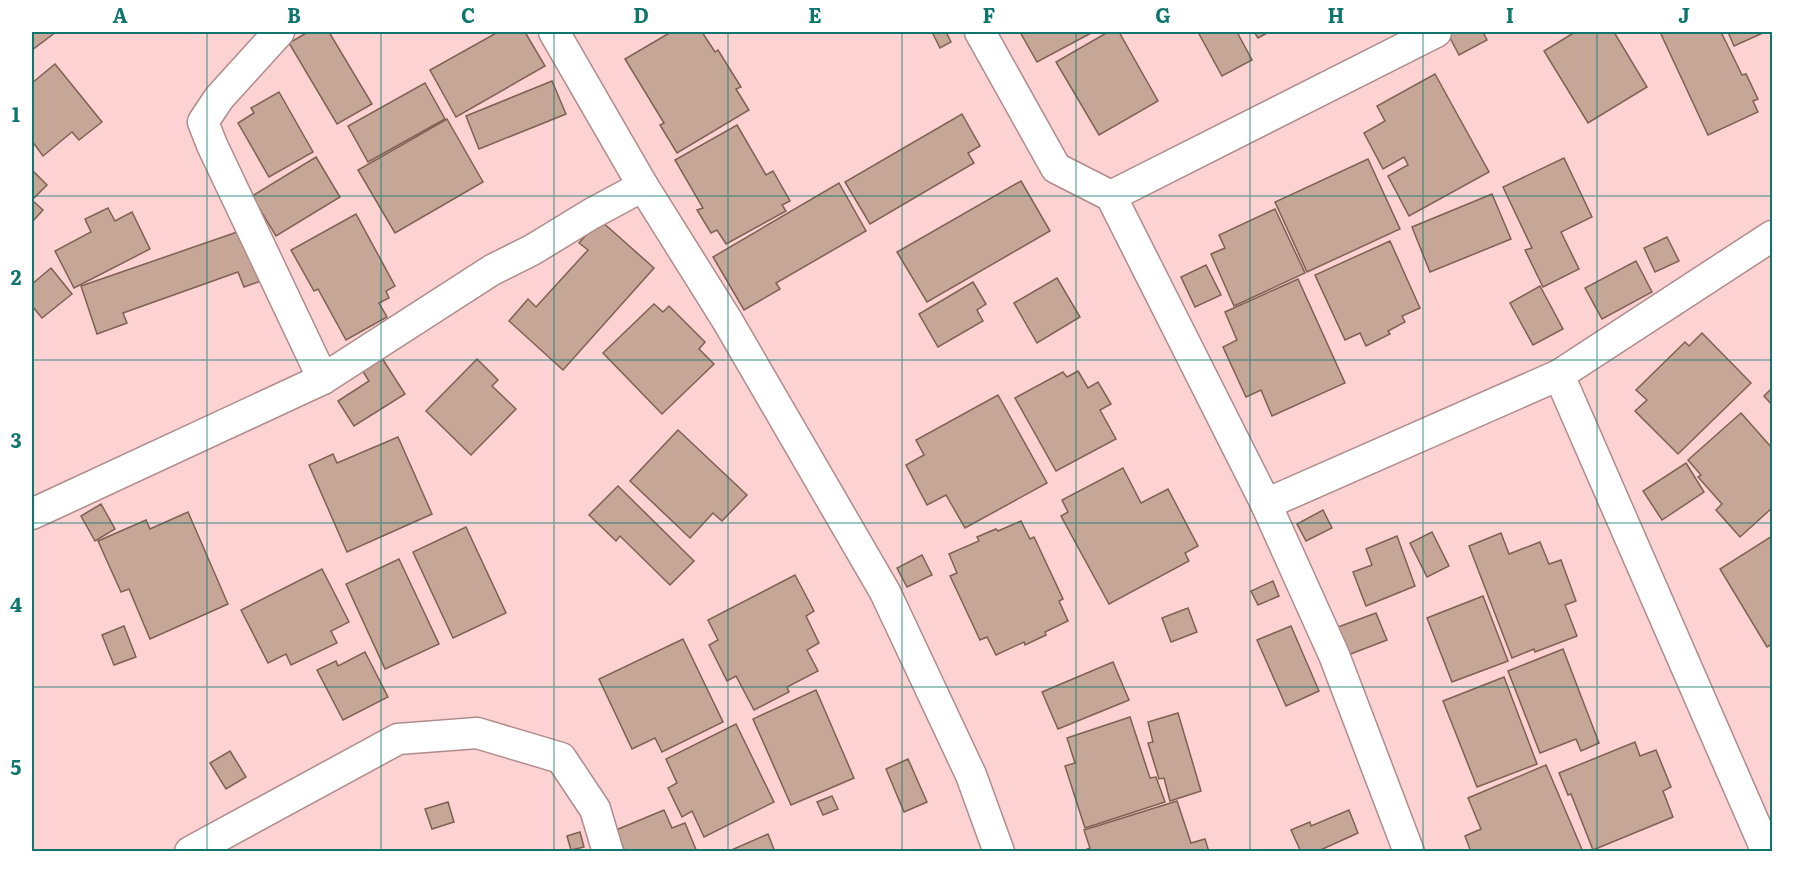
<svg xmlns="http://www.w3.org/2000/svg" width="1804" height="883" font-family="Literata,serif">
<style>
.building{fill:#c6a696;stroke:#7f6052;stroke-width:1.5}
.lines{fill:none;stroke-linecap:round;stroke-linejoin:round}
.street-casing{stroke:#b18b8b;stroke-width:33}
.street{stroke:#fff;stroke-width:30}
.grid{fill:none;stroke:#0f766e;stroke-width:1.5;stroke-opacity:0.55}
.neatline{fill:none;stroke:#0f766e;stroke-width:2}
.grid-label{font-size:20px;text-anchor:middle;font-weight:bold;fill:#0f766e}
</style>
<rect width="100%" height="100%" fill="#fcd3d2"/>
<g class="building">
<path d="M32,32H56L32,50Z"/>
<path d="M308,32H329L372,104L337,124L289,43Z"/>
<path d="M498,32H525L545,66L456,117L430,70Z"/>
<path d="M671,32H702L715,52L718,50L741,87L736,89L749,110L677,153L660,125L664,123L625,59Z"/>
<path d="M932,32H946L951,42L940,48Z"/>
<path d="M1020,32H1093L1037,62Z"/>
<path d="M1108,32H1119L1158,101L1099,135L1056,62Z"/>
<path d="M1198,32H1237L1252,60L1222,76Z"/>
<path d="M1254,32H1269L1258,38Z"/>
<path d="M1453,32H1483L1487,40L1459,55L1448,34Z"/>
<path d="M1575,32H1614L1647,87L1588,123L1544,51Z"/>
<path d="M1660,32H1721L1742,75L1746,74L1758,99L1753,101L1758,112L1708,135Z"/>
<path d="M1728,32H1765L1734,46Z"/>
<path d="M55,64L102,122L79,140L72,132L43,156L32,141V83Z"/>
<path d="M1435,74L1489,172L1409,216L1388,176L1408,165L1404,157L1383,169L1364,133L1385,121L1377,106Z"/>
<path d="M552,81L566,114L479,149L466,116Z"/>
<path d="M425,83L445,119L368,162L348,126Z"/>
<path d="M279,92L313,152L269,177L238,123L254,113L251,108Z"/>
<path d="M962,114L980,146L968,153L974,163L870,224L845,182Z"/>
<path d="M447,119L483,182L395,233L358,170Z"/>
<path d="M737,125L766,175L773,171L790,201L782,205L786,211L726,244L717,230L711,233L697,210L703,208L675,160Z"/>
<path d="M316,157L340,197L276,236L252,196Z"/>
<path d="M1564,158L1592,217L1561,232L1579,269L1543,287L1525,250L1532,248L1503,187Z"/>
<path d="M1368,159L1400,229L1307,272L1275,202Z"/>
<path d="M32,170L47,185L32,200L43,210L32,222Z"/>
<path d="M1021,181L1050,231L927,302L897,252Z"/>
<path d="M839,183L866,231L776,283L780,289L744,310L713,257Z"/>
<path d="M1492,194L1511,239L1430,272L1412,227Z"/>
<path d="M108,208L115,221L132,212L150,249L74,288L55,251L91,232L85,219Z"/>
<path d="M1275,209L1305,273L1234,306L1211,254L1225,248L1219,235Z"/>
<path d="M356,214L395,286L386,291L389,298L379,303L387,317L346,340L318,289L314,291L291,250Z"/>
<path d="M600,220L654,268L563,370L509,321L528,299L536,307L588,250L579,243Z"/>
<path d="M243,230L261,281L244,287L238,272L123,313L127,323L97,334L81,286Z"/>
<path d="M1667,237L1679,261L1655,272L1644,248Z"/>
<path d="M1390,241L1420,308L1402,316L1405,322L1388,331L1390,334L1366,346L1360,333L1345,340L1315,275Z"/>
<path d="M1636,261L1652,292L1602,319L1585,288Z"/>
<path d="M1206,265L1221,295L1195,307L1181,277Z"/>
<path d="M51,268L72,294L42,318L32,306V284Z"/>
<path d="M1057,278L1080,317L1037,343L1014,303Z"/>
<path d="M1298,279L1345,383L1272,416L1261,390L1246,397L1223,347L1237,340L1225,312Z"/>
<path d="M973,282L986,304L977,310L983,321L938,347L919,314Z"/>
<path d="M1540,286L1563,329L1533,345L1510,303Z"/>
<path d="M654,304L663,312L669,306L705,342L699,349L714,364L662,414L603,353Z"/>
<path d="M1702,333L1751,383L1678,454L1635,411L1647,400L1636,390L1685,342L1689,346Z"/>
<path d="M380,355L405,394L354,426L338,401L369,381L360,367Z"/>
<path d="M477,359L498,380L492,386L516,409L471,455L426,411Z"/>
<path d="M1078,371L1088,388L1098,382L1111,404L1100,410L1116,439L1056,471L1015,398L1063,372L1067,377Z"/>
<path d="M1772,388V405L1764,396Z"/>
<path d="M998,395L1047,483L965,528L946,495L927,505L906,465L924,455L916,440Z"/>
<path d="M1741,413L1772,448V508L1740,537L1716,510L1722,504L1698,477L1701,475L1688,460Z"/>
<path d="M678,430L747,495L722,521L713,513L690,538L630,481Z"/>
<path d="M398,437L432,514L347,552L309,465L333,454L337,463Z"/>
<path d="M1686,463L1704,492L1662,520L1643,491Z"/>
<path d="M1123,468L1141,503L1168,489L1198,546L1185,553L1189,561L1109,604L1061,516L1068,512L1062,500Z"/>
<path d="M618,486L694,561L670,585L620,536L616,541L589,515Z"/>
<path d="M101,504L115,529L95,541L81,516Z"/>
<path d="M1323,510L1332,528L1306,541L1297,524Z"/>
<path d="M188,512L228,604L150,639L129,589L121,592L98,541L146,520L150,529Z"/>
<path d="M1021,521L1030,539L1034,537L1063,599L1059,601L1068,621L1045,632L1046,635L1025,645L1024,642L996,655L987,637L980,640L950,576L957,573L949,554L979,541L977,537L996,529L998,531Z"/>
<path d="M466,527L506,613L453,638L413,552Z"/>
<path d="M1432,532L1449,566L1427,577L1410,543Z"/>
<path d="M1501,533L1509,554L1540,542L1549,564L1561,560L1576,601L1565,605L1577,636L1535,652L1534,649L1512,658L1469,546Z"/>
<path d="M1397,536L1415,586L1366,606L1353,572L1372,565L1366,549Z"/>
<path d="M1772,536V644L1767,647L1720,569Z"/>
<path d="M922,555L932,575L907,587L897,568Z"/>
<path d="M399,559L439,644L385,669L346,584Z"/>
<path d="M322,569L349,622L331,631L337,643L291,665L286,654L268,663L241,610Z"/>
<path d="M795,575L814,611L806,616L819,643L807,650L818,671L787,687L789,692L754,710L736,676L727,681L709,645L718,640L708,620Z"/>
<path d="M1273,581L1279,596L1258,605L1251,591Z"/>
<path d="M1483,596L1508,661L1452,682L1427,618Z"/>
<path d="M1188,608L1197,632L1171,642L1162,618Z"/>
<path d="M1376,613L1387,640L1348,655L1338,627Z"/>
<path d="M124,626L136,657L114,665L102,635Z"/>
<path d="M1291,626L1319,691L1286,706L1257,640Z"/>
<path d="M683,639L723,722L662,752L655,738L632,749L599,679Z"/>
<path d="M1563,649L1599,743L1581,751L1576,739L1540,753L1508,671Z"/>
<path d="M365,652L388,697L343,720L317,670L336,661L338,666Z"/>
<path d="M1113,662L1129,700L1058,729L1042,692Z"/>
<path d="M1504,677L1537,764L1477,787L1443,701Z"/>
<path d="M816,690L854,778L791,805L753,719Z"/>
<path d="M1178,713L1201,791L1170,801L1164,778L1159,779L1148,743L1153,742L1148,722Z"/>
<path d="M1130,717L1150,778L1156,777L1165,802L1085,828L1065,766L1075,763L1067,738Z"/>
<path d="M736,724L774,802L704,837L692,811L682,817L668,788L677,783L666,759Z"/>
<path d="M1635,742L1640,756L1656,750L1671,787L1663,791L1673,817L1593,850L1571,794L1568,795L1559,773Z"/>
<path d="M230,751L246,777L226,789L210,763Z"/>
<path d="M908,759L927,802L904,812L886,769Z"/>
<path d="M1546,765L1583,852H1471L1465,836L1481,829L1468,798Z"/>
<path d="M832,796L838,809L823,815L817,802Z"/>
<path d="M1177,801L1191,843L1205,839L1209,852H1080L1090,848L1084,830Z"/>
<path d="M448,802L454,822L432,829L425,809Z"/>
<path d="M664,810L672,828L685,823L697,852H625L616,830Z"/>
<path d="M1349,810L1358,833L1316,852H1301L1291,830L1310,822L1311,826Z"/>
<path d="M580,832L584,847L571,850L567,836Z"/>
<path d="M768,834L775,852H727Z"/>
</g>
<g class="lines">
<g class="street-casing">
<g id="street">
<path d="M279,32L219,98L203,122L212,145L323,379"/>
<path d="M554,32L643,186L727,320L885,592L971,775L999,852"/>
<path d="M980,32L1056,168L1111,196L1266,504L1334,655L1409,852"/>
<path d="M1111,196L1436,32"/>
<path d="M1559,375L1767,852"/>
<path d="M1266,504L1559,375L1772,236"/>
<path d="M32,514L323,379L492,270L532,250L591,214L643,186"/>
<path d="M190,852L398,739L477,733L561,758L595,809L608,852"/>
</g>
</g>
<use href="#street" class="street"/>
</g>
<path class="grid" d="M207,32V852M381,32V852M554,32V852M728,32V852M902,32V852M1076,32V852M1250,32V852M1423,32V852M1597,32V852M32,196H1772M32,360H1772M32,523H1772M32,687H1772"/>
<rect width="1804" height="883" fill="none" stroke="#ffffff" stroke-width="66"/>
<rect x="33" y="33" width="1738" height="817" class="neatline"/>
<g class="grid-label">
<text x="120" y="23">A</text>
<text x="294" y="23">B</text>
<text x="468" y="23">C</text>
<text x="641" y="23">D</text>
<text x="815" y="23">E</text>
<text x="989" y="23">F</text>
<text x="1163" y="23">G</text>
<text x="1336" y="23">H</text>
<text x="1510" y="23">I</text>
<text x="1684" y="23">J</text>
<text x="16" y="122">1</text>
<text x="16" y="285">2</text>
<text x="16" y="448">3</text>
<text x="16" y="612">4</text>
<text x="16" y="775">5</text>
</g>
</svg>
